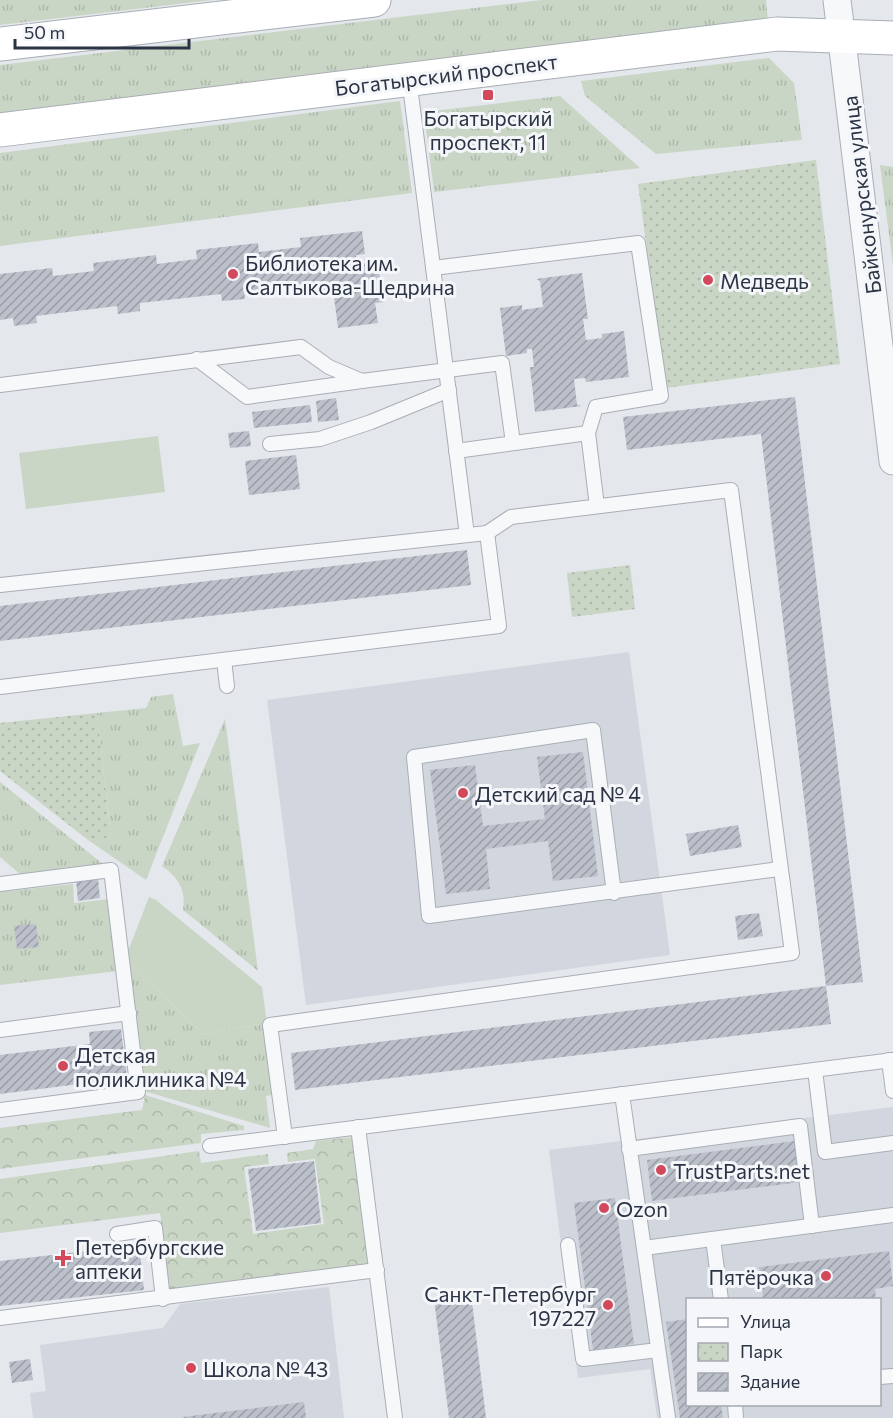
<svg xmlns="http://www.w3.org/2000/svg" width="893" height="1418" font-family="Commissioner,sans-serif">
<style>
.built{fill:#d2d6de;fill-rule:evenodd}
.grass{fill:url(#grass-tufts)}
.forest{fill:url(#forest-crowns)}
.park{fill:url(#park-dots)}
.garden{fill:#c9d6c5}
.building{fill:url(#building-hatch)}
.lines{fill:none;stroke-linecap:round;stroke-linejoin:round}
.lane-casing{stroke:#a9aeb7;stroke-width:16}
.street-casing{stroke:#a9aeb7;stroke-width:29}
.secondary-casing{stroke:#a9aeb7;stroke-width:35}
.lane{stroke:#f7f8fa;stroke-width:14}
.street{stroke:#f7f8fa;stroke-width:27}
.secondary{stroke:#fff;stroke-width:33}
.poi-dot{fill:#d1495b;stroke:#f4f6f9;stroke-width:2}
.labels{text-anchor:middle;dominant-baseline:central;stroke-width:6;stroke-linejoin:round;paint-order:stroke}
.street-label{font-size:21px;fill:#2b3445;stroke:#f4f6f9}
.poi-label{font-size:21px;fill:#2b3445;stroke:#f4f6f9;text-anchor:start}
</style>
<defs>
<pattern id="grass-tufts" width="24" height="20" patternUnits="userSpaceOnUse" patternTransform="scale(1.5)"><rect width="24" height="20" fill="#c9d6c5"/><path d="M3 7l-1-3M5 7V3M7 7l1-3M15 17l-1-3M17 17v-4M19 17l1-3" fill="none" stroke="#adb8ab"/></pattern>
<pattern id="forest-crowns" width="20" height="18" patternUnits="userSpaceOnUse" patternTransform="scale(1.5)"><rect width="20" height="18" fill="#c9d6c5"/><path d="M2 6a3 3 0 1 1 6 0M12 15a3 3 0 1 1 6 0" fill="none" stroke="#adb8ab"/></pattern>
<pattern id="park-dots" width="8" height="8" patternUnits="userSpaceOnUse" patternTransform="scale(1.5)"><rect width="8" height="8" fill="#c9d6c5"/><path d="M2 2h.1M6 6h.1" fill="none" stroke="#adb8ab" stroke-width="1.8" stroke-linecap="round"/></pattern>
<pattern id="building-hatch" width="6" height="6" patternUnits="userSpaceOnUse" patternTransform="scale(1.5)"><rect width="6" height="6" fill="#bbc0ca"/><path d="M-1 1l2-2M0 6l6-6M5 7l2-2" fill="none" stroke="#989da6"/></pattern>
</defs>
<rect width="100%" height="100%" fill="#e4e7ec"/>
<g class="built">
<path d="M629,652L670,955L306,1005L267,700Z"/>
<path d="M893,1107V1418H657L650,1369L578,1378L549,1150ZM688,1300H880V1404H688Z"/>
<path d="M329,1287L344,1418H33L30,1393L46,1391L40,1345L163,1328L180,1304Z"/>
</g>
<g class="grass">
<path d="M0,0H212L0,25Z"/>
<path d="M542,0H766L768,21L0,113V65Z"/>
<path d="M769,58L794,83L802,140L656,154L585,96L581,81Z"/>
<path d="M560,96L640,168L434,192L424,112Z"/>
<path d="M400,101L412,193L0,246V153Z"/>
<path d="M880,165L893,167V265Z"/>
<path d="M173,694L183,746L200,743L146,880L88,840L111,836L97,713L146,708L151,697Z"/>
<path d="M225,719L258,971L183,910C186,890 179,878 162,866Z"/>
<path d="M0,782L103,864L20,874L0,857Z"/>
<path d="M73,884L74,903L109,899L118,971L0,985V892Z"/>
<path d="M125,959L203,1034L267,1023L276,1094L266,1096L270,1128L144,1091Z"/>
</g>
<g class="forest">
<path d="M145,1095L244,1126V1130L201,1134V1143L0,1169V1128L142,1110Z"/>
<path d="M353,1137L370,1267L170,1292L160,1213L0,1233V1179L199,1151L201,1163L268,1154L269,1164L244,1167L253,1234L324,1224L315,1159L288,1162L287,1153L313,1149L316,1141Z"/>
</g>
<g class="park">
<path d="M816,160L840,364L666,388L638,184Z"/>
<path d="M630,565L635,609L572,617L567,573Z"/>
<path d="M97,713L111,837L88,840L0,771V723Z"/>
</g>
<g class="garden">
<path d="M158,436L165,492L26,509L19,453Z"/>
<path d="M149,897L156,900L262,987L267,1023L203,1034L125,959Z"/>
</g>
<g class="building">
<path d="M362,231L365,254L356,255L357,264L378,262L383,302L375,303L378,323L338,328L333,289L324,290L323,281L244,291L245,299L222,301L221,294L140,303V311L118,314L117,306L52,314L36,316L37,323L14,326L13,318L0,320V274L52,268L53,276L94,271L93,263L156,255L157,264L197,259L196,250L258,243L259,252L301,247L300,238Z"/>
<path d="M582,273L588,319H583L586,340L602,338V334L624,331L629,377L586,382L585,378L574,379L577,405L582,406L535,412L530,367H534L532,349H527V353L506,356L500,308L522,305V310L543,307L540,281L536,279Z"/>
<path d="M795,397L863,982L826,986L831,1024L295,1090L291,1053L826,986L761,434L627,450L623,417Z"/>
<path d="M336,398L339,420L318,422L316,401Z"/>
<path d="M310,405L312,422L254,428L252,412Z"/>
<path d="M249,431L251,446L230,448L228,433Z"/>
<path d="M296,455L300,489L249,495L245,461Z"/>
<path d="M467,550L471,585L0,641V606Z"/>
<path d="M583,752L598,876L553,881L548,841L486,849L490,889L446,894L430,770L475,765L483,826L545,819L537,757Z"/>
<path d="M738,825L742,847L690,856L686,834Z"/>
<path d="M98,878L100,898L78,901L76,880Z"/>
<path d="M759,913L763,936L738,940L735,916Z"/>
<path d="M36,924L39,947L17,949L14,926Z"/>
<path d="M121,1029L127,1078L0,1094V1055L90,1044L89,1032Z"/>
<path d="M794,1141L800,1182L652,1201L647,1160Z"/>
<path d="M314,1161L321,1223L256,1231L248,1169Z"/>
<path d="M615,1198L634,1344L593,1350L574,1203Z"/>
<path d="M139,1245L144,1290L0,1306V1261Z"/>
<path d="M889,1251L893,1286L875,1289L876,1300H756L763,1296L759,1267Z"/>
<path d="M471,1294L486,1418H449L434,1299Z"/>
<path d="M688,1319V1404H721L723,1418H680L666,1322Z"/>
<path d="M30,1359L33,1380L12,1383L9,1362Z"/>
<path d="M304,1402L306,1418H184L183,1417Z"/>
</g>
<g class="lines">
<g class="lane-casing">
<g id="lane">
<path d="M409,78L467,535"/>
<path d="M433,268L638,243L661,396L596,407L588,433"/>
<path d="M197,359L247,397L362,381"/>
<path d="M0,385L301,347L329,367L362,381L502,363L513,443"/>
<path d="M270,444L320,439L371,422L449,390"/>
<path d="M456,451L588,433L597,506"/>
<path d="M0,585L487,533L511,517L731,490L792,953L270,1025L285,1137"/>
<path d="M224,660L227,686"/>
<path d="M0,687L499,626L487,533"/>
<path d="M0,884L111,870L138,1092L0,1110"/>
<path d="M614,893L593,730L414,757L429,916L779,869"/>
<path d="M0,1030L129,1013"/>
<path d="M889,1060L893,1091"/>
<path d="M815,1070L825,1152L893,1143"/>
<path d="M622,1094L668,1418"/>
<path d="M358,1127L395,1418"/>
<path d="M210,1146L893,1060"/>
<path d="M629,1149L800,1126L812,1226"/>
<path d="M117,1234L155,1228L163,1299"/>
<path d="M713,1239L721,1300"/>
<path d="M568,1245L583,1359L658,1350"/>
<path d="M644,1248L893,1215"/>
<path d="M0,1318L377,1270"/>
<path d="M880,1377L893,1376"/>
<path d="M735,1404L736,1418"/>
</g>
</g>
<g class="street-casing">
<path id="street" d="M837,0L893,461"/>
</g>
<g class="secondary-casing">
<g id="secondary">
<path d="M0,44L374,0"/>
<path d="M0,130L777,34L893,38"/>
</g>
</g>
<use href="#lane" class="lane"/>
<use href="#street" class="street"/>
<use href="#secondary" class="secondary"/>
</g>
<g class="poi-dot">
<rect x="482" y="89" width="12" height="12" rx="3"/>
<circle cx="233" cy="274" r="6"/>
<circle cx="708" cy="280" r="6"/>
<circle cx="463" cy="793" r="6"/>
<circle cx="63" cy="1066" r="6"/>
<circle cx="661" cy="1170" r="6"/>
<circle cx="604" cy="1208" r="6"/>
<path d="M60 1249h6v6h6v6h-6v6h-6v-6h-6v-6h6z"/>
<circle cx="826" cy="1276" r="6"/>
<circle cx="608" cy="1305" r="6"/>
<circle cx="191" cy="1368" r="6"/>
</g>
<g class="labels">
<g class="street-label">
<text transform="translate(446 74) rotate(-7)">Богатырский проспект</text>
<text transform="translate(861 195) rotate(-97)">Байконурская улица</text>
</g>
<g class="poi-label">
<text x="488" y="117" text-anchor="middle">Богатырский<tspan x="488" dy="24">проспект, 11</tspan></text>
<text x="245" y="262">Библиотека им.<tspan x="245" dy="24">Салтыкова-Щедрина</tspan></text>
<text x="720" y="280">Медведь</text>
<text x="475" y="793">Детский сад № 4</text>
<text x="75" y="1054">Детская<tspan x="75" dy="24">поликлиника №4</tspan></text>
<text x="673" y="1170">TrustParts.net</text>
<text x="616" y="1208">Ozon</text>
<text x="75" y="1246">Петербургские<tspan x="75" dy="24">аптеки</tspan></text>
<text x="814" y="1276" text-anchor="end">Пятёрочка</text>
<text x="596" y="1293" text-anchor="end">Санкт-Петербург<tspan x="596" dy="24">197227</tspan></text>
<text x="203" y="1368">Школа № 43</text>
</g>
</g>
<rect x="686" y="1298" width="195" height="108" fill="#f4f6f9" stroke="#a4a8b1" stroke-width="1.5"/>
<rect x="698" y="1318" width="30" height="9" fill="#ffffff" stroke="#a4a8b1" stroke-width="1.5"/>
<text x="740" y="1328" font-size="18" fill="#2b3445">Улица</text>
<rect x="698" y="1343" width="30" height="18" fill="url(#park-dots)" stroke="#a4a8b1" stroke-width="1.5"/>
<text x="740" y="1358" font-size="18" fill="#2b3445">Парк</text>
<rect x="698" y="1373" width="30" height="18" fill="url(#building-hatch)" stroke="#a4a8b1" stroke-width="1.5"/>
<text x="740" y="1388" font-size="18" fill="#2b3445">Здание</text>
<path d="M15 39v9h174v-9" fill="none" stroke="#2b3445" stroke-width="3"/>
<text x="24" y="39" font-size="18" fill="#2b3445" stroke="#f4f6f9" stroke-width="4.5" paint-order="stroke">50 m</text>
</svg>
